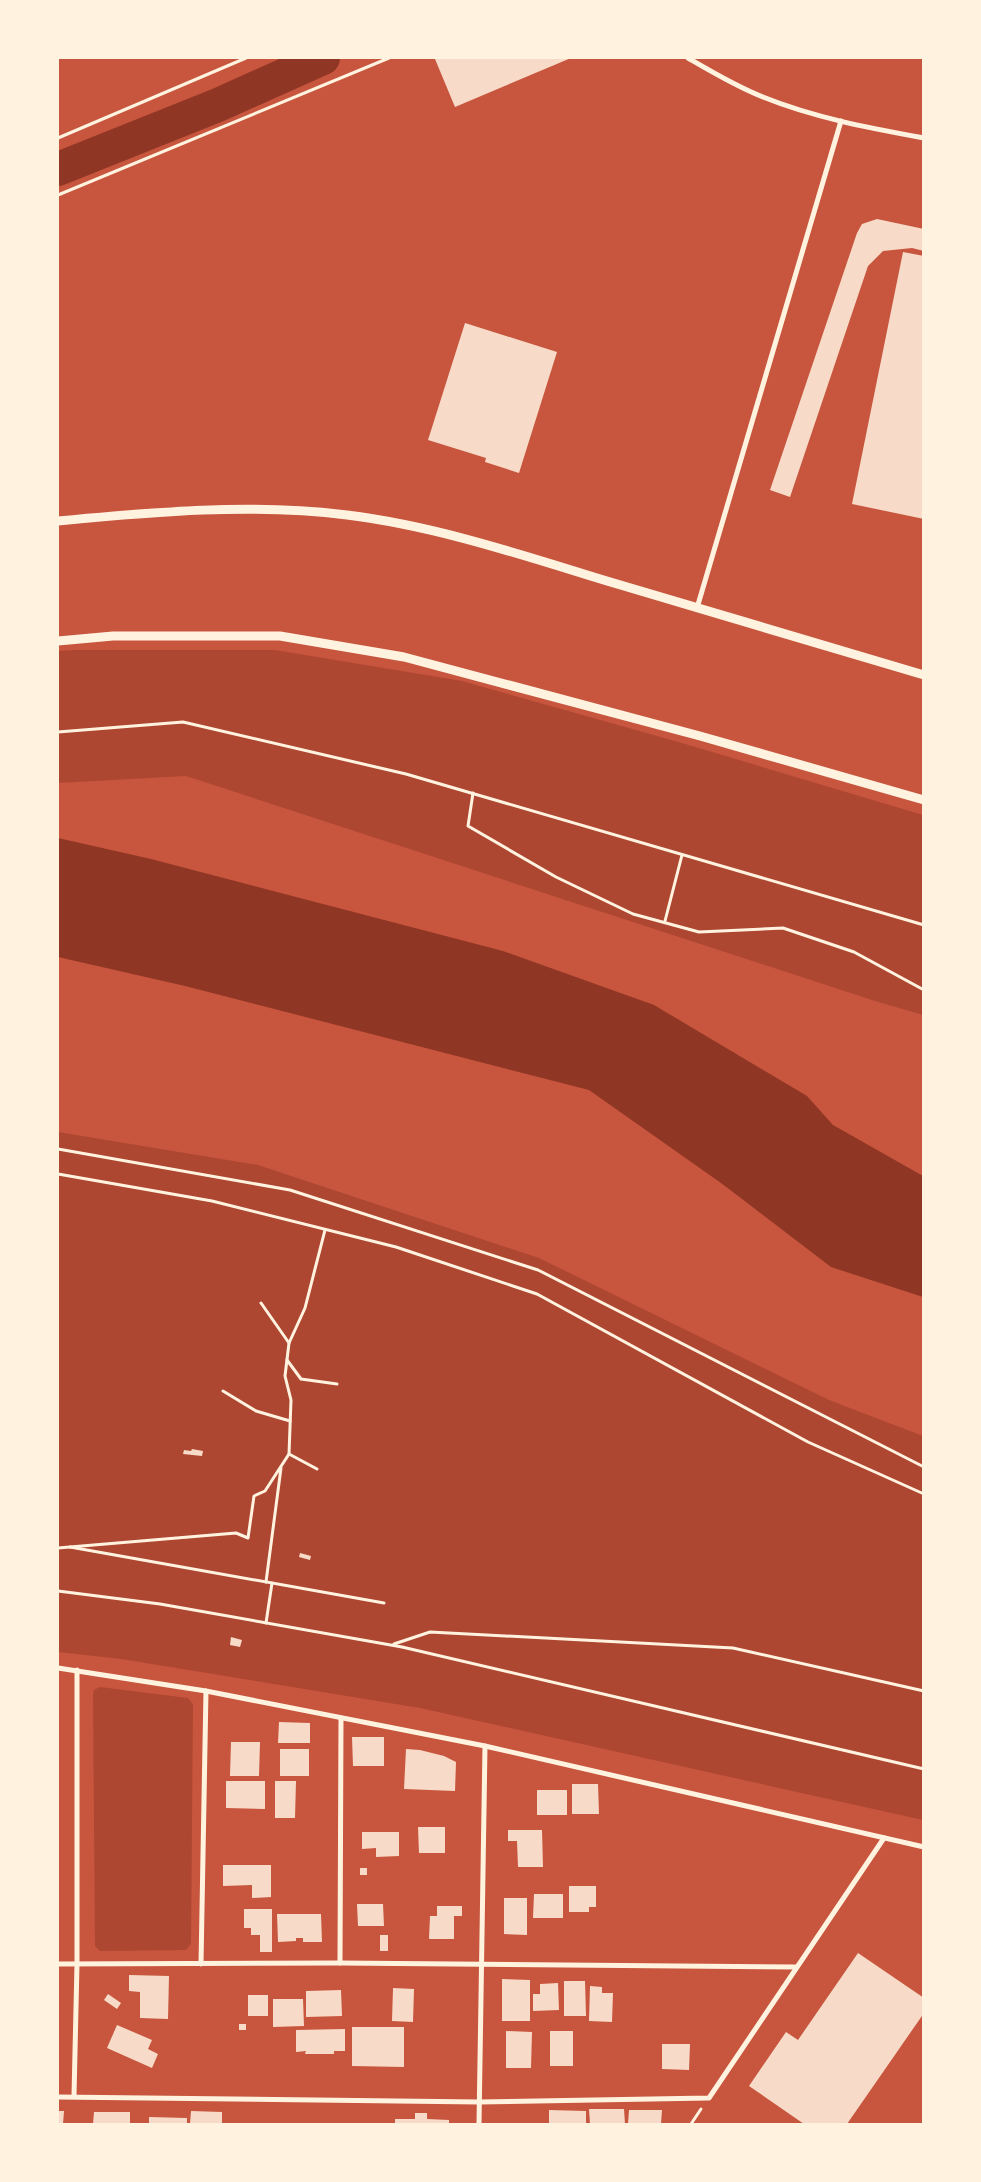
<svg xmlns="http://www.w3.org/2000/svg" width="981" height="2182" font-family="'PT Sans',sans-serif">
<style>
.green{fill:#ae4732}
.water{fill:#8f3625}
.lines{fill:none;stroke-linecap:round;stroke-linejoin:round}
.river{stroke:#8f3625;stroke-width:34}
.building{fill:#f7dbc8}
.path{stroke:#fff3e0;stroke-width:3}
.minor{stroke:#fff3e0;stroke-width:5}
.tertiary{stroke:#fff3e0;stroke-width:9}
</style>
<rect width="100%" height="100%" fill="#c8553d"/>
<g class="green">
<path d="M75,650H275L462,681L682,743L923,815V1015L875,1001L186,776L58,783V651Z"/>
<path d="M58,1132L258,1165L539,1258L829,1400L923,1436V1820L420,1708L121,1659L58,1652Z"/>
<path d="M100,1687L188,1698L193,1704L191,1944L186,1950L100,1951L95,1946L93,1695L94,1690Z"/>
</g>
<path class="water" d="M58,838L151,859L503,951L654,1005L807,1096L833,1125L923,1176V1297L831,1267L721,1183L589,1090L185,986L58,957Z"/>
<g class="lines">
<path class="river" d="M58,169L218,105L323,58"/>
</g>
<g class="building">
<path d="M438,58H571L455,107L435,59Z"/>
<path d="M877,219L924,229V251L912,248L883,251L868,266L790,497L770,490L857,233L862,224Z"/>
<path d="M903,252L924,256V519L852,504Z"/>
<path d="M465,323L557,352L519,473L485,462L486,458L428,440Z"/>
<path d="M192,1449L203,1451L202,1456L183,1454L184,1450L191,1451Z"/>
<path d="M300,1553L311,1556L310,1560L299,1557Z"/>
<path d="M231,1637L242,1640L240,1647L230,1645Z"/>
<path d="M279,1722L310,1723V1743H278Z"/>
<path d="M352,1737H384V1766H353Z"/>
<path d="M231,1742H260L259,1776H230Z"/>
<rect x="280" y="1749" width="29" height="27"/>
<path d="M406,1749L420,1750L444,1756L456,1762L455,1791L404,1789Z"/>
<path d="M226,1781H265V1809L226,1808Z"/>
<path d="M275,1781H296L295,1818H275Z"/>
<path d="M572,1784H598L599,1814H572Z"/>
<rect x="537" y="1790" width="30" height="25"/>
<path d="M418,1827H445V1853H419Z"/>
<path d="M508,1830H542L543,1867H518L517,1841H508Z"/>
<path d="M362,1832H399V1856L376,1857V1848L362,1849Z"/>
<path d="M223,1865H271V1897L252,1898V1885L223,1886Z"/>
<rect x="360" y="1868" width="7" height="7"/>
<path d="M569,1886H596V1907H589V1912H569Z"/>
<path d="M534,1894H563V1918H533Z"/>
<path d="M504,1898H527V1935L504,1934Z"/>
<path d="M357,1904H383L384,1926H358Z"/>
<path d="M437,1906H462V1916H454V1939H429L430,1916H437Z"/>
<path d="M244,1909H272V1952H260V1935H251V1928H244Z"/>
<path d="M277,1914H321L322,1942H303V1938H296V1941L278,1942Z"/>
<rect x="380" y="1935" width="8" height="16"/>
<path d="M858,1953L924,1998V2013L847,2124H804L749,2086L786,2032L798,2040Z"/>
<path d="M129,1975L169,1976L168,2019L140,2018V1992L129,1991Z"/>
<path d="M502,1979L530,1980V2021H502Z"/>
<path d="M564,1981H585L586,2016H564Z"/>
<path d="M558,1983L559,2010L533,2011V1994H540V1984Z"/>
<path d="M590,1986L602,1987V1993H613L612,2022L589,2021Z"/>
<path d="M393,1988L414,1989L413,2022L392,2021Z"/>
<path d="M341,1990L342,2016L306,2017V1991Z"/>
<path d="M108,1994L121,2003L117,2009L104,2000Z"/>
<rect x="248" y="1995" width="20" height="21"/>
<path d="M273,1999H303L304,2026L273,2027Z"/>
<rect x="239" y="2024" width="7" height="6"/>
<path d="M117,2025L152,2040L148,2049L158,2054L152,2068L107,2048Z"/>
<path d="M352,2027H404V2067L352,2066Z"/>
<path d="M345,2029V2051H334V2054H305L306,2051L296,2052V2030Z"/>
<path d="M506,2031L532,2032L531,2068H506Z"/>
<rect x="550" y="2031" width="23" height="35"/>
<path d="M662,2044H690L689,2070L662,2069Z"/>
<path d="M589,2109H624L625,2124H590Z"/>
<path d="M549,2110L586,2111V2124H549Z"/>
<path d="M629,2110H662L661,2124H628Z"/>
<path d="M58,2111H64L63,2124H58Z"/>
<path d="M191,2111L222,2112V2124H190Z"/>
<path d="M94,2112H130V2124H93Z"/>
<path d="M415,2113H427V2119L449,2120V2124H395V2119H415Z"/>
<path d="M149,2117L187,2118V2124H149Z"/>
</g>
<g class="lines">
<g class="path">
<path d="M58,138L246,58"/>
<path d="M58,195L389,58"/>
<path d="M58,732L183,722L406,774L924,925"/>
<path d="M473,793L468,826L556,877L633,914L699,932L783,928L854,952L924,990"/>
<path d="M665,921L682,855"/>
<path d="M58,1149L290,1190L538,1270L924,1467"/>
<path d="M58,1174L212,1201L396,1247L537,1294L808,1442L924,1494"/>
<path d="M261,1303L289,1343L305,1308L325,1230"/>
<path d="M289,1343L285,1376L291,1400L289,1454L317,1469"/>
<path d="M287,1360L301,1379L337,1384"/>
<path d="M223,1391L256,1411L290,1421"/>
<path d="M70,1547L384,1603"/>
<path d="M58,1548L236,1533L248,1538L254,1496L265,1491L289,1454"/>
<path d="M266,1582L281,1468"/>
<path d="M58,1591L160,1604L402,1647L924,1769"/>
<path d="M266,1623L272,1583"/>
<path d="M394,1644L430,1632L733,1648L924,1691"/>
<path d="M691,2124L701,2109"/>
</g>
<g class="minor">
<path d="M688,58C712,72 737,87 763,97C815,118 870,128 924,138"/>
<path d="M697,608L841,121"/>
<path d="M58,1668L206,1691L485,1746L924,1847"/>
<path d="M340,1963L341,1718"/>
<path d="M58,1964L340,1963L796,1967"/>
<path d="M201,1964L206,1691"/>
<path d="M74,2096L77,1964V1670"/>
<path d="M58,2097L479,2102L709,2098L884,1838"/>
<path d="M479,2124L485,1746"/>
</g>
<g class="tertiary">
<path d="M58,521C154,512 251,503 347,515C436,526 522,555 607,581C712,612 818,643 924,675"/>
<path d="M58,641L113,636H280L404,657L700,736L924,800"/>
</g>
</g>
<rect width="981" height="2182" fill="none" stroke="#fff3e0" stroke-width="118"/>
</svg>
